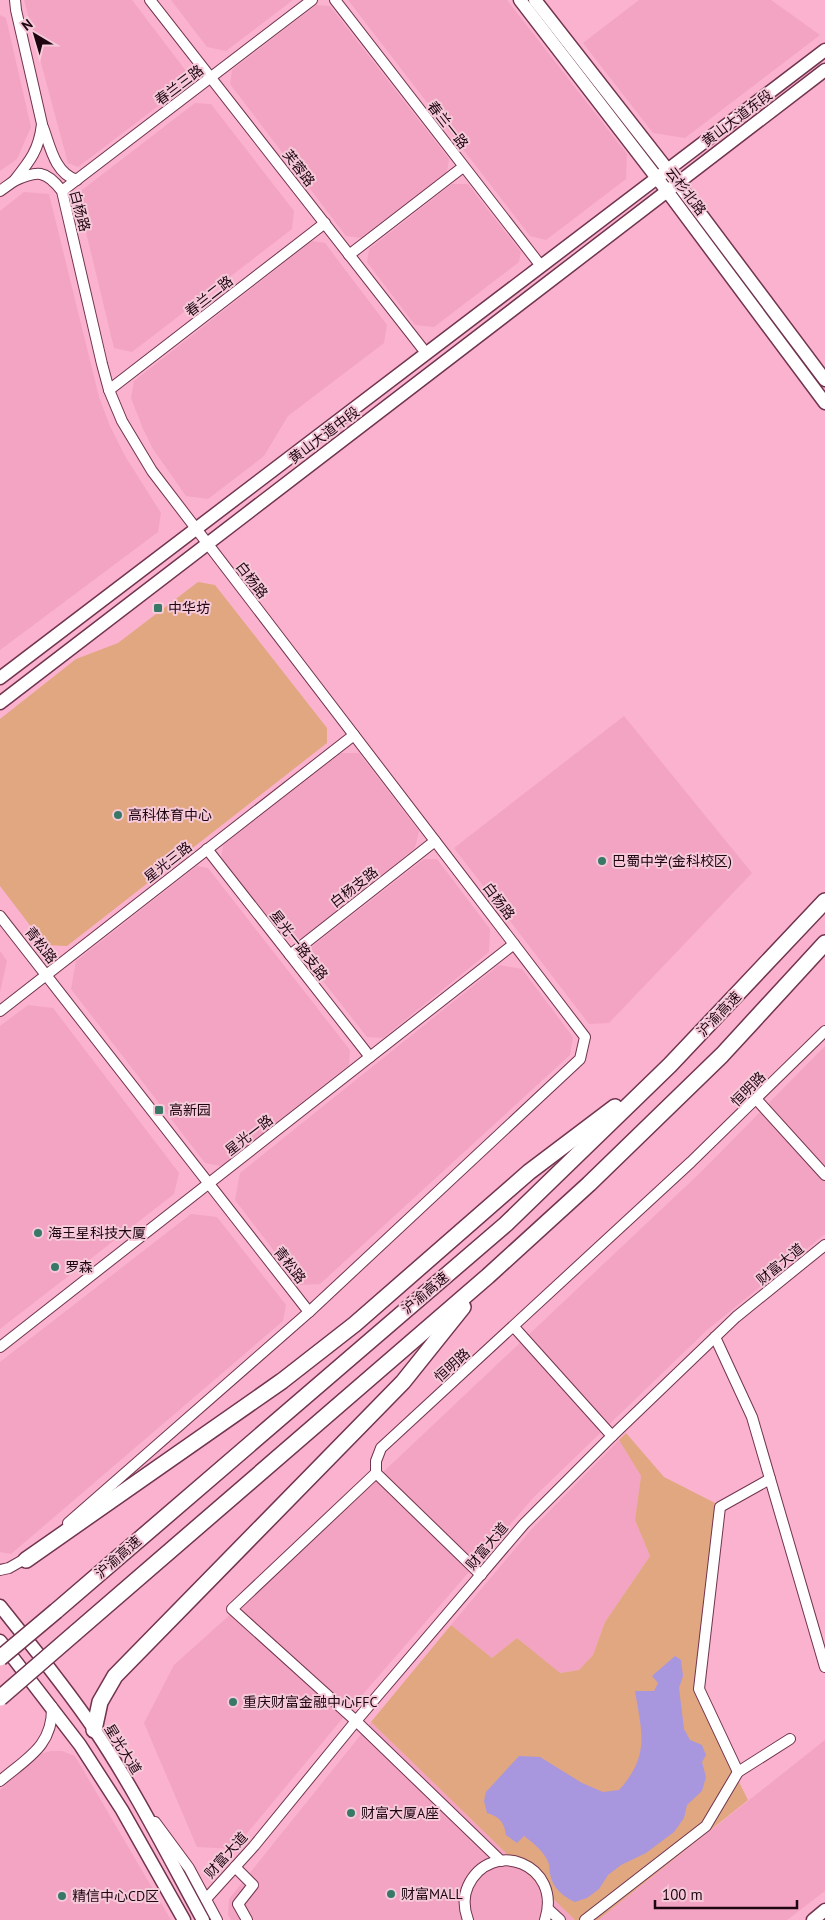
<svg xmlns="http://www.w3.org/2000/svg" width="825" height="1920" font-family="'PT Sans','Noto Sans SC',sans-serif">
<style>
.built{fill:#f3a4c2}
.green{fill:#e0a781}
.water{fill:#a896df}
.lines{fill:none;stroke-linecap:round;stroke-linejoin:round}
.minor-casing{stroke:#71344e;stroke-width:12}
.major-casing{stroke:#71344e;stroke-width:15}
.highway-casing{stroke:#71344e;stroke-width:18}
.minor{stroke:#fff;stroke-width:10}
.major{stroke:#fff;stroke-width:12}
.highway{stroke:#fff;stroke-width:15}
.highway-bridge-casing{stroke:#71344e;stroke-width:18;stroke-linecap:butt}
.highway-bridge{stroke:#fff;stroke-width:15}
.poi-dot{fill:#377867;stroke:#f6c9d9;stroke-width:2}
.labels{text-anchor:middle;dominant-baseline:central;stroke-width:4;stroke-linejoin:round;paint-order:stroke}
.street-label{font-size:14px;fill:#1e0611;stroke:#f6c9d9}
.poi-label{font-size:14px;fill:#1e0611;stroke:#f6c9d9;text-anchor:start}
</style>
<rect width="100%" height="100%" fill="#fbb2ce"/>
<g class="built">
<path d="M24,0H132L186,71L183,87L78,167L68,163Z"/>
<path d="M171,0H293L226,51L207,47Z"/>
<path d="M348,0H507L627,154L626,179L546,240L530,236Z"/>
<path d="M639,0H771L820,35L685,138L653,133L583,43Z"/>
<path d="M316,5L330,6L449,159L447,172L362,238L346,236L230,84L232,70Z"/>
<path d="M0,15L6,18L31,127L17,159L0,171Z"/>
<path d="M195,103L211,104L294,211L292,229L132,352L114,348L79,203L82,190Z"/>
<path d="M452,184H468L521,252L519,262L434,327L415,325L367,262L369,249Z"/>
<path d="M24,192L49,194L99,397L110,426L125,456L161,513L158,532L0,650V211Z"/>
<path d="M312,241L325,243L387,325L384,343L288,416L264,456L208,499L186,496L153,449L143,429L131,398L134,381Z"/>
<path d="M624,716L752,873L609,1023L589,1024L454,848Z"/>
<path d="M341,753H359L419,831L415,848L302,939L282,938L221,860L223,845Z"/>
<path d="M424,859H437L490,929L489,952L383,1038L367,1037L308,962L310,948Z"/>
<path d="M197,866L208,868L350,1050L349,1065L221,1166L205,1163L71,989L76,961Z"/>
<path d="M0,951L7,961L0,992Z"/>
<path d="M499,965L522,969L573,1037L570,1055L320,1284L300,1285L235,1200L240,1173Z"/>
<path d="M28,1005L53,1008L179,1173L174,1194L0,1329V1026Z"/>
<path d="M825,1046V1234L707,1330L534,1497L357,1701L234,1849L197,1847L144,1723L174,1665L243,1603L380,1475L702,1171Z"/>
<path d="M191,1214L217,1217L286,1305L283,1321L11,1554L0,1552V1362Z"/>
<path d="M619,1440L641,1476L635,1520L650,1556L605,1622L593,1655L579,1670L559,1673L517,1638L492,1658L451,1625L530,1531Z"/>
<path d="M371,1722L575,1920H231L228,1915L229,1899Z"/>
<path d="M825,1740V1891L787,1920H598Z"/>
<path d="M51,1751H62L75,1756L171,1920H0V1790L40,1754Z"/>
</g>
<g class="green">
<path d="M198,582L215,585L327,728V743L67,946L45,945L0,886V719L76,659L118,643Z"/>
<path d="M626,1433L664,1477L717,1504L693,1690L748,1800L598,1920H575L371,1722L451,1625L492,1658L517,1638L560,1673L579,1670L593,1655L605,1622L650,1556L635,1520L641,1476L619,1440Z"/>
</g>
<path class="water" d="M675,1656L681,1660L683,1676L679,1688L684,1729L690,1740L702,1745L706,1755L702,1762L706,1777L702,1791L687,1805L684,1818L674,1832L646,1853L621,1865L608,1875L599,1889L587,1898L575,1902C562,1896 553,1888 550,1874C549,1870 550,1865 548,1862C544,1851 532,1842 524,1836L517,1843L506,1835C504,1822 500,1817 487,1813L484,1801L486,1792L519,1756L540,1757L582,1783L603,1792L619,1790C650,1756 642,1733 635,1691H654L658,1683L652,1676Z"/>
<g class="lines">
<g class="minor-casing">
<g id="minor">
<path d="M15,0L16,10L42,124C39,150 30,161 14,181C37,170 46,170 62,191L102,364L109,390L122,421L152,471L585,1037L580,1059L309,1312L68,1523"/>
<path d="M150,0L426,353"/>
<path d="M335,0L541,266"/>
<path d="M43,127C50,146 55,174 77,180"/>
<path d="M0,191L14,181"/>
<path d="M62,191L312,0"/>
<path d="M349,255L463,167"/>
<path d="M109,390L325,223"/>
<path d="M207,849L370,1057"/>
<path d="M0,916L309,1312"/>
<path d="M290,955L435,841"/>
<path d="M0,1011L354,735"/>
<path d="M757,1100L825,1175"/>
<path d="M514,1327L612,1436"/>
<path d="M715,1337L752,1417L825,1667"/>
<path d="M0,1347L514,944"/>
<path d="M376,1473L481,1575"/>
<path d="M0,1570L9,1568L30,1556"/>
<path d="M738,1772L699,1689L720,1507L770,1479"/>
<path d="M0,1781C27,1758 53,1746 52,1707"/>
<path d="M155,1822L189,1868L217,1920"/>
<path d="M501,1861L356,1721L232,1609L376,1473V1461L381,1448L691,1162L825,1031"/>
<path d="M235,1867L253,1885L238,1904L247,1920"/>
<path d="M206,1899L254,1846L356,1721L524,1524L612,1436L736,1317L825,1245"/>
<path d="M548,1909L560,1920"/>
<path d="M468,1920C464,1909 463,1897 468,1886C491,1837 563,1864 545,1920"/>
<path d="M585,1920L706,1826L738,1772L790,1739"/>
</g>
</g>
<g class="major-casing">
<g id="major">
<path d="M520,0L667,191L825,403"/>
<path d="M535,0L667,169L825,380"/>
<path d="M0,678L825,50"/>
<path d="M0,703L825,70"/>
<path d="M0,1606C32,1646 65,1686 94,1729C135,1790 168,1856 203,1920"/>
<path d="M0,1641L80,1745L122,1810L184,1920"/>
<path d="M813,1920L825,1910"/>
</g>
</g>
<g class="highway-casing">
<g id="highway">
<path d="M26,1560L282,1381L355,1324L529,1172L615,1107"/>
<path d="M56,1611L506,1224L670,1065L825,901"/>
<path d="M75,1633L488,1276L589,1184L722,1055L825,943"/>
<path d="M94,1730L100,1702L115,1676L403,1382L463,1307"/>
</g>
</g>
<use href="#minor" class="minor"/>
<use href="#major" class="major"/>
<use href="#highway" class="highway"/>
<g class="highway-bridge-casing">
<g id="highway-bridge">
<path d="M0,1658L56,1611"/>
<path d="M0,1698L75,1633"/>
</g>
</g>
<use href="#highway-bridge" class="highway-bridge"/>
</g>
<g class="poi-dot">
<rect x="153" y="603" width="10" height="10" rx="2.5"/>
<circle cx="118" cy="815" r="5"/>
<circle cx="602" cy="861" r="5"/>
<rect x="154" y="1105" width="10" height="10" rx="2.5"/>
<circle cx="38" cy="1233" r="5"/>
<circle cx="55" cy="1267" r="5"/>
<circle cx="233" cy="1702" r="5"/>
<circle cx="351" cy="1813" r="5"/>
<circle cx="391" cy="1894" r="5"/>
<circle cx="62" cy="1896" r="5"/>
</g>
<g class="labels">
<g class="street-label">
<text transform="translate(179 85) rotate(-37)">春兰三路</text>
<text transform="translate(737 118) rotate(-37)">黄山大道东段</text>
<text transform="translate(448 125) rotate(52)">春兰一路</text>
<text transform="translate(299 168) rotate(52)">芙蓉路</text>
<text transform="translate(686 191) rotate(53)">云杉北路</text>
<text transform="translate(80 211) rotate(75)">白杨路</text>
<text transform="translate(209 296) rotate(-38)">春兰二路</text>
<text transform="translate(324 435) rotate(-37)">黄山大道中段</text>
<text transform="translate(252 580) rotate(52)">白杨路</text>
<text transform="translate(168 862) rotate(-38)">星光三路</text>
<text transform="translate(354 887) rotate(-38)">白杨支路</text>
<text transform="translate(499 901) rotate(53)">白杨路</text>
<text transform="translate(41 945) rotate(52)">青松路</text>
<text transform="translate(299 945) rotate(52)">星光一路支路</text>
<text transform="translate(719 1014) rotate(-46)">沪渝高速</text>
<text transform="translate(748 1089) rotate(-45)">恒明路</text>
<text transform="translate(249 1135) rotate(-38)">星光一路</text>
<text transform="translate(780 1264) rotate(-39)">财富大道</text>
<text transform="translate(290 1265) rotate(52)">青松路</text>
<text transform="translate(425 1293) rotate(-40)">沪渝高速</text>
<text transform="translate(452 1365) rotate(-42)">恒明路</text>
<text transform="translate(487 1546) rotate(-50)">财富大道</text>
<text transform="translate(118 1557) rotate(-41)">沪渝高速</text>
<text transform="translate(123 1749) rotate(58)">星光大道</text>
<text transform="translate(226 1855) rotate(-48)">财富大道</text>
</g>
<g class="poi-label">
<text x="168" y="608">中华坊</text>
<text x="128" y="815">高科体育中心</text>
<text x="612" y="861">巴蜀中学(金科校区)</text>
<text x="169" y="1110">高新园</text>
<text x="48" y="1233">海王星科技大厦</text>
<text x="65" y="1267">罗森</text>
<text x="243" y="1702">重庆财富金融中心FFC</text>
<text x="361" y="1813">财富大厦A座</text>
<text x="401" y="1894">财富MALL</text>
<text x="72" y="1896">精信中心CD区</text>
</g>
</g>
<g transform="translate(35 35) rotate(322)" stroke="#f6c9d9" stroke-width="4" paint-order="stroke">
<path d="M0-4L9 19L0 12L-9 19Z" fill="#1e0611"/>
<text y="-8" font-size="14" font-weight="bold" text-anchor="middle" fill="#1e0611">N</text>
</g>
<path d="M655 1900v8h142v-8" fill="none" stroke="#1e0611" stroke-width="2.5"/>
<text x="662" y="1900" font-size="15" fill="#1e0611" stroke="#f6c9d9" stroke-width="4" paint-order="stroke">100 m</text>
</svg>
